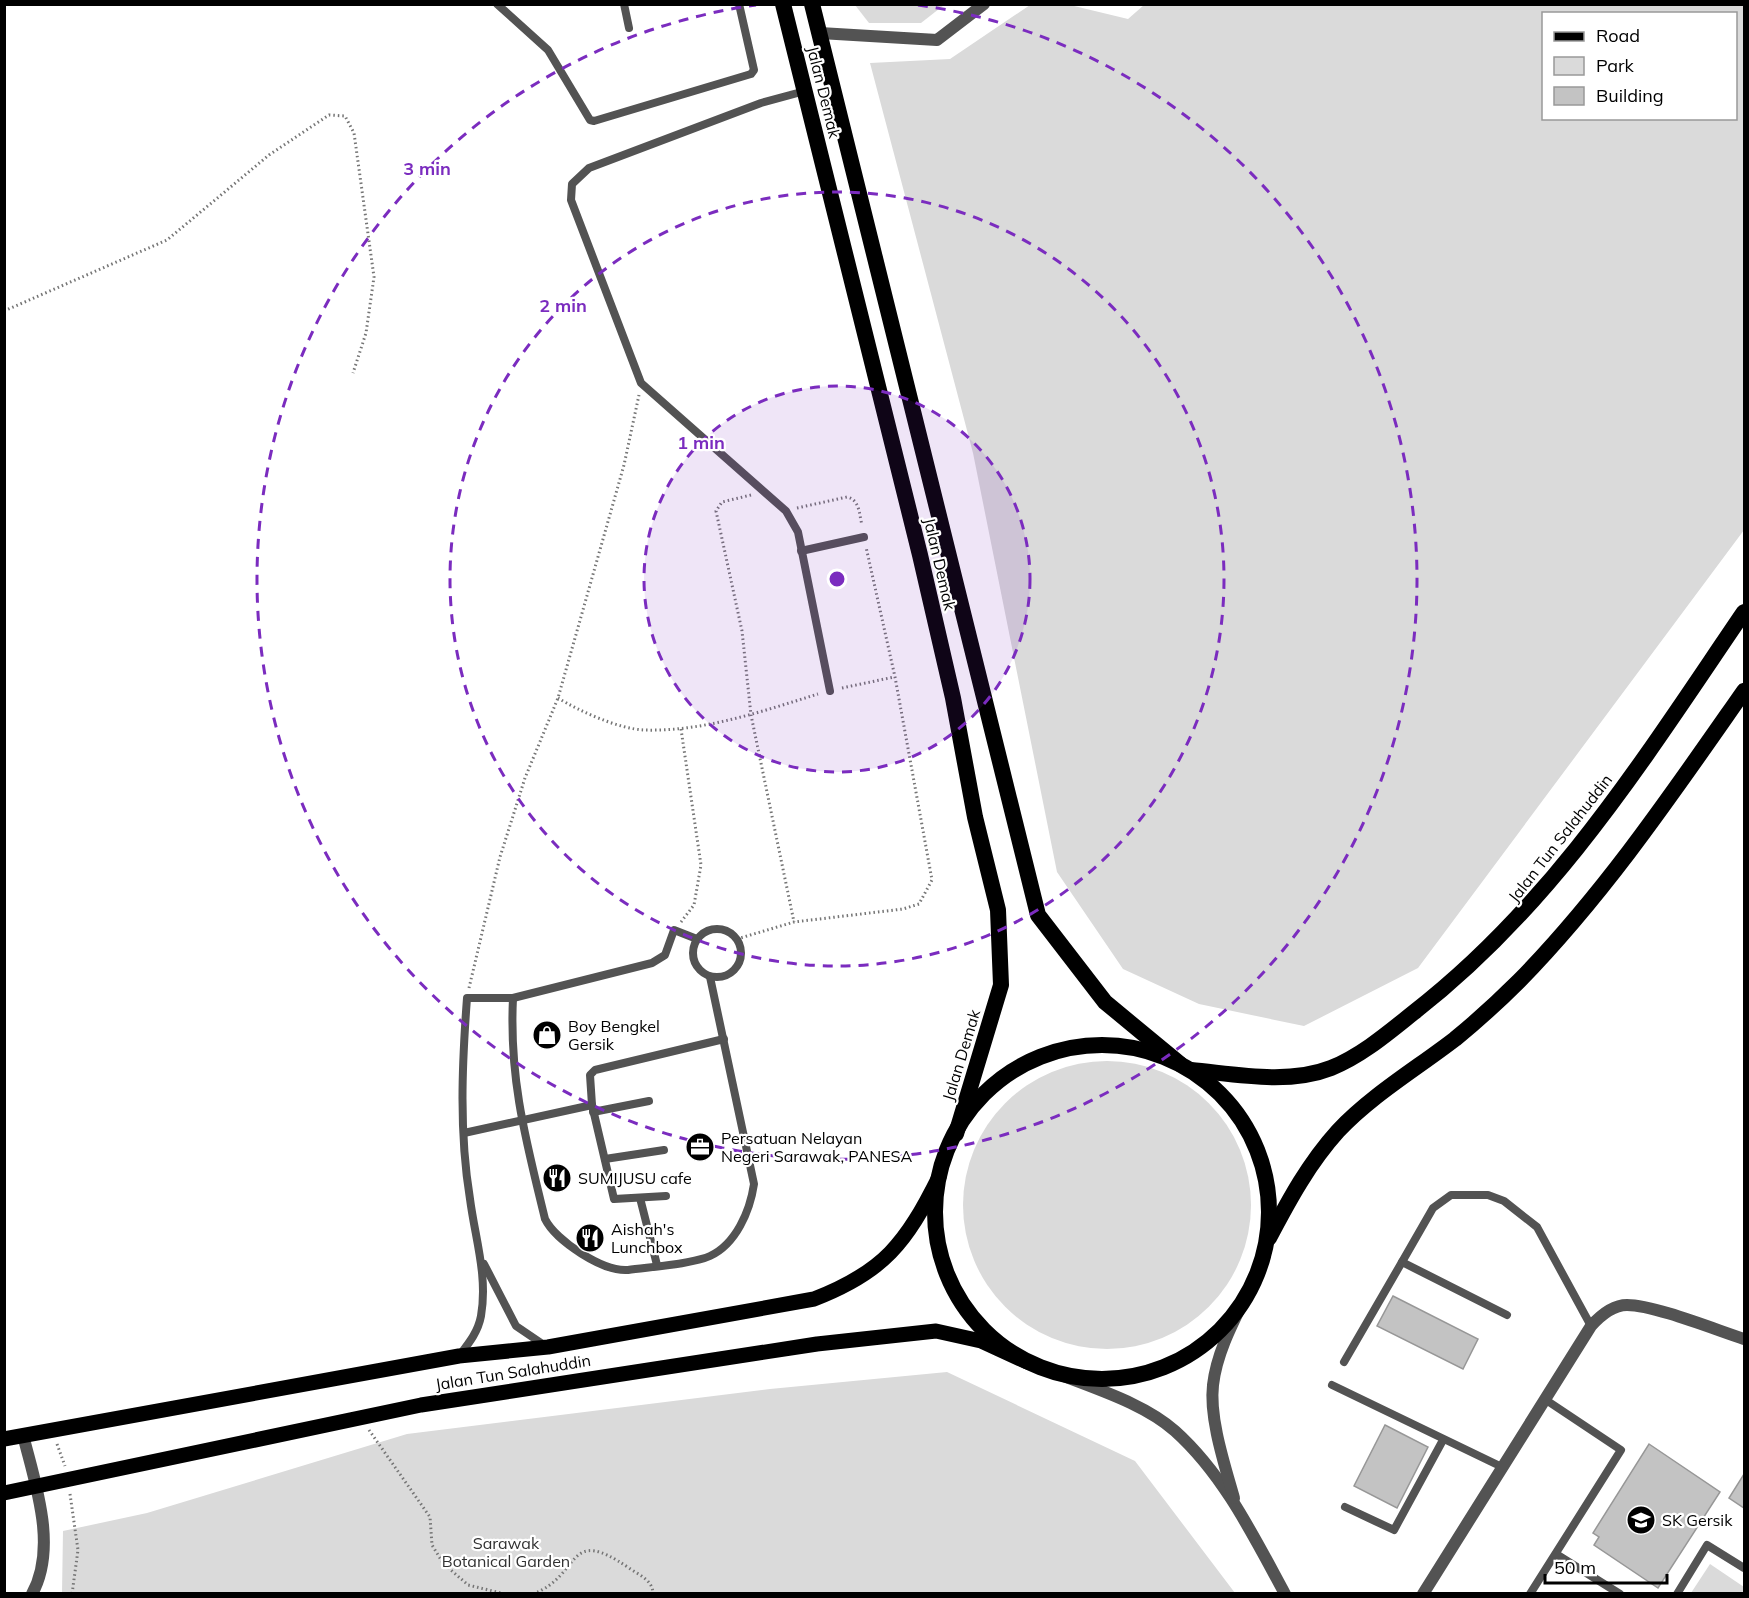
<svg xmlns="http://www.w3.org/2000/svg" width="1749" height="1598" font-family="Mulish,sans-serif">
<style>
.green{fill:#dadada;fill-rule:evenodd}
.building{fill:#c3c3c3;stroke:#979797;stroke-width:1.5}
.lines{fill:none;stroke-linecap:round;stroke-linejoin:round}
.path{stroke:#757575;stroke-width:3;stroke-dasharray:1.5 3;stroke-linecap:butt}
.service{stroke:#535353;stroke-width:8}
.minor{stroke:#535353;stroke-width:12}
.tertiary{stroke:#535353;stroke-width:12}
.primary{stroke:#000;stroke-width:15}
.trunk{stroke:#000;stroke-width:16}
.ring{fill:none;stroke:#7b2cbf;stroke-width:3;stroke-dasharray:10 8}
.labels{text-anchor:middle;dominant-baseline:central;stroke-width:4.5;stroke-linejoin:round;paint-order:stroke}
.street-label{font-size:16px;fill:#000;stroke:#fff}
.poi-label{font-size:16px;fill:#000;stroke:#fff;text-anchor:start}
.park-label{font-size:16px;fill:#313131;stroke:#fff}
.centre{fill:#7b2cbf;stroke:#fff;stroke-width:3}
.ring-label{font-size:18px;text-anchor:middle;font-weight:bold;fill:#7b2cbf;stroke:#fff;stroke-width:4.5;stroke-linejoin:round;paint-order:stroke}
</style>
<rect width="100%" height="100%" fill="#fff"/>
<g class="green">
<path d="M855,5H944L921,23H869Z"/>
<path d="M1144,5H1744V530L1418,968L1304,1026L1199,1004L1123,969L1057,872L973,453L870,63L950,59L1030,5H1070L1128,19ZM1544,14H1736V118H1544Z"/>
<circle cx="1107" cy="1205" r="144"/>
<path d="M947,1372L1135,1461L1235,1593H62L63,1531L147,1513L407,1434L770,1389Z"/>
<path d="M1710,1564L1744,1587V1593H1691Z"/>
</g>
<g class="building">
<path d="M1393,1296L1478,1339L1463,1369L1377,1326Z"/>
<path d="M1385,1425L1428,1447L1397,1508L1354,1486Z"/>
<path d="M1649,1444L1720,1492L1658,1588L1594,1545L1599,1537L1593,1533Z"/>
<path d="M1744,1474V1508L1729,1498Z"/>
</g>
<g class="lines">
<g class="path">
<path d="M4,311L167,240L269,155L329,115L345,116L354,133L374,277L366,333L353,373"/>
<path d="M751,495L722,502L716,511L742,631L751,715L794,922"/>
<path d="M797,508L847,497C860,500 859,514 862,525"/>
<path d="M842,688L894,677"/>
<path d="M558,698C579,711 619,729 644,730C703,732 763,711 818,694"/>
<path d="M681,729L701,865L694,905L681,922"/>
<path d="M737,939L794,922L903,909L919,904L932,880L895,677L866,547"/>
<path d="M469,988L500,857L525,778L558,698L624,465L639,395"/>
<path d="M369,1430L430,1517L432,1545L443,1563L468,1585L505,1594"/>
<path d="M57,1444L65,1466"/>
<path d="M70,1494L78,1550L72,1594"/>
<path d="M533,1594C583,1575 565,1524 629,1568C639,1575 653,1580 653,1594"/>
</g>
<g class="service">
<path d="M497,4L548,50L590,120L594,121L751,74L754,70L739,4"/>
<path d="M624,4L629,28"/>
<path d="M805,91L761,103L589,168L572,184L571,200L641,383L786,511L798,532L830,691"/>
<path d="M801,551L864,537"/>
<circle cx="717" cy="953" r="24"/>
<path d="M513,998C509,1079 526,1141 545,1219C556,1241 603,1272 628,1270C649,1267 693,1264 710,1256C736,1244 750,1211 754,1184L710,977"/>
<path d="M593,1112L649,1101"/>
<path d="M464,1133L592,1105"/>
<path d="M605,1159L664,1150"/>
<path d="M666,1196L614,1199L592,1105L590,1075L595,1070L724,1039"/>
<path d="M640,1198L657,1265"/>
<path d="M1402,1262L1433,1208L1451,1195H1488L1504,1201L1537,1227L1591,1326"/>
<path d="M484,1264L516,1326L544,1345"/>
<path d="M459,1356C469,1343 478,1332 481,1316C488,1276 475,1238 470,1199C459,1132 462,1065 467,998H513L652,963L665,955L674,930L697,939"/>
<path d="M1344,1362L1402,1262L1507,1315"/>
<path d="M1332,1385L1502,1467"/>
<path d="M1345,1507L1394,1530L1443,1440"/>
<path d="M1556,1554L1620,1594"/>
<path d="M1530,1594L1621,1450L1546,1400"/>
<path d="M1677,1594L1707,1545L1744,1568"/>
</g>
<g class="minor">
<path d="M820,33L937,40L984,4"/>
<path d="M1423,1594L1591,1326C1600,1316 1613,1305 1627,1305C1654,1305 1716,1330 1744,1339"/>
</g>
<g class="tertiary">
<path d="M1051,1371C1092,1388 1142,1402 1175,1431C1224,1475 1254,1537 1285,1594"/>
<path d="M23,1435C35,1483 58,1547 32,1594"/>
<path d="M1234,1498C1225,1466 1209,1418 1213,1385C1217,1350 1236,1317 1251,1286"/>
</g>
<g class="primary">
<path d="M4,1439L459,1356L548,1347L814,1299C884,1272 906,1243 939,1177"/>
<path d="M4,1493L421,1405L817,1344L936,1331L981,1341L1027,1362"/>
</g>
<g class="trunk">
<path d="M783,4L920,555L953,698L975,817L998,910L1001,985L956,1134"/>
<path d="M812,4L1038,915L1105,1002L1180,1064"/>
<circle cx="1102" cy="1212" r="167"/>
<path d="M1191,1070C1235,1074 1288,1085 1331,1068C1361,1056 1388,1033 1413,1013C1554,904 1645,757 1744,612"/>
<path d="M1269,1238C1289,1200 1309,1163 1338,1131C1372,1095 1416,1069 1455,1039C1477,1021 1499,1001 1519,981C1605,893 1674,791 1744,691"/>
</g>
</g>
<circle cx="837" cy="579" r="193" fill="#7b2cbf" fill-opacity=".12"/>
<g class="ring">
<circle cx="837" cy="579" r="193"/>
<circle cx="837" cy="579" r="387"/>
<path d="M918 5A580 580 0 1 1 756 5"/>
</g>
<defs>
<g id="shop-disc" transform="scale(1.5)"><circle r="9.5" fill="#000" stroke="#fff"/><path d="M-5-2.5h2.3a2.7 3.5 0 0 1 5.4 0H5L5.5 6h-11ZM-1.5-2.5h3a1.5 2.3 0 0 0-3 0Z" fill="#fff"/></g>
<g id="office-disc" transform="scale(1.5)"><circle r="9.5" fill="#000" stroke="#fff"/><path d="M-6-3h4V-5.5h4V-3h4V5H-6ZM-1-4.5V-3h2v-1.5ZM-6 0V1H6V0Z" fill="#fff"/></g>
<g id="restaurant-disc" transform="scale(1.5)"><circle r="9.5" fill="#000" stroke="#fff"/><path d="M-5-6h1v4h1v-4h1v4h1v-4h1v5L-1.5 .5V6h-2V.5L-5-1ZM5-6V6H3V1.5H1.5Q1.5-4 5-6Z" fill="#fff"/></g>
<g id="school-disc" transform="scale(1.5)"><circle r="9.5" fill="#000" stroke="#fff"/><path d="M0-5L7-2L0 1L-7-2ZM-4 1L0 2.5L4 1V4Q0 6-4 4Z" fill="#fff"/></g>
</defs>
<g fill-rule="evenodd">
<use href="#shop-disc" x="547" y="1035"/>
<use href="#office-disc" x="700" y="1147"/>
<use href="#restaurant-disc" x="557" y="1178"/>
<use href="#restaurant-disc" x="590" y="1238"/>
<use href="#school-disc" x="1641" y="1520"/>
</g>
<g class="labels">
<g class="street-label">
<text transform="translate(824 92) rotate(76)">Jalan Demak</text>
<text transform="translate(940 564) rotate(77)">Jalan Demak</text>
<text transform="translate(1560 838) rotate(-52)">Jalan Tun Salahuddin</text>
<text transform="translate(961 1055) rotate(-73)">Jalan Demak</text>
<text transform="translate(513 1372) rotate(-9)">Jalan Tun Salahuddin</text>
</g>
<g class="poi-label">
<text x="568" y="1026">Boy Bengkel<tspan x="568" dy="18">Gersik</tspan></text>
<text x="721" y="1138">Persatuan Nelayan<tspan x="721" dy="18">Negeri Sarawak, PANESA</tspan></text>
<text x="578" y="1178">SUMIJUSU cafe</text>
<text x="611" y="1229">Aishah's<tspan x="611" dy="18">Lunchbox</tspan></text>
<text x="1662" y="1520">SK Gersik</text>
</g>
<g class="park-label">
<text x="506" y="1543">Sarawak<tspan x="506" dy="18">Botanical Garden</tspan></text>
</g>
</g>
<circle cx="837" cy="579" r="9" class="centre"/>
<g class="ring-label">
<text x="427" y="175">3 min</text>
<text x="563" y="312">2 min</text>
<text x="701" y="449">1 min</text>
</g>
<rect width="1749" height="1598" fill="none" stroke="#000000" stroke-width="12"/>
<rect x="1542" y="12" width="195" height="108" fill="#ffffff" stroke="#999999" stroke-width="1.5"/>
<rect x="1554" y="32" width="30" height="9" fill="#000000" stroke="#999999" stroke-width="1.5"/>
<text x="1596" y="42" font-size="18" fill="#000000">Road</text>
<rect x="1554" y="57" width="30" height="18" fill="#dadada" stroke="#999999" stroke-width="1.5"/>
<text x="1596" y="72" font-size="18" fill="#000000">Park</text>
<rect x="1554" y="87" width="30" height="18" fill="#c3c3c3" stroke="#999999" stroke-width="1.5"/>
<text x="1596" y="102" font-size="18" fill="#000000">Building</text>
<path d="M1545 1574v9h122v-9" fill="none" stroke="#000000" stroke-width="3"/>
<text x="1554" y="1574" font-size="18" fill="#000000" stroke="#ffffff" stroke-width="4.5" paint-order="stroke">50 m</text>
</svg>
